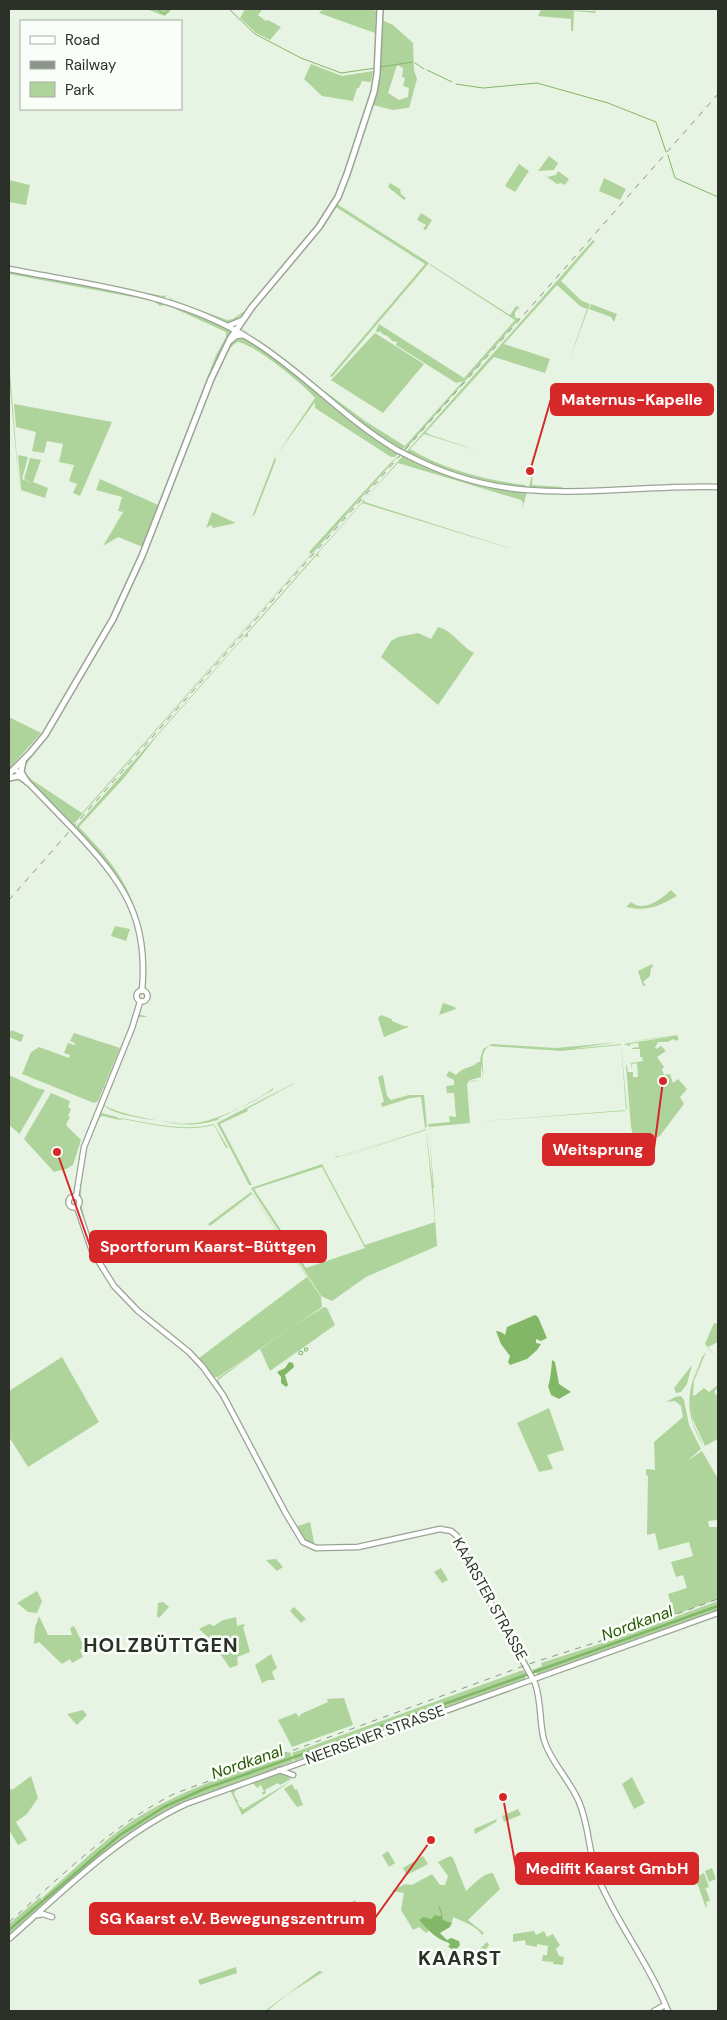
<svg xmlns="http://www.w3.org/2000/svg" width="727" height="2020" font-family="'DM Sans',sans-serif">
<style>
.green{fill:#aed49c;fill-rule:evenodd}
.water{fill:#83b768}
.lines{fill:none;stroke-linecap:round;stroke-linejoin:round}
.stream{stroke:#83b768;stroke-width:1}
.canal{stroke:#83b768;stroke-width:2.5}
.secondary-casing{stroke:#9aa495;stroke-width:7}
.primary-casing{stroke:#9aa495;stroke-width:8}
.secondary{stroke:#fff;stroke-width:4.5}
.primary{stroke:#fff;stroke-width:5}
.rail{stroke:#8b9488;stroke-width:1;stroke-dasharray:6 6;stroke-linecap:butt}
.secondary-bridge-casing{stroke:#9aa495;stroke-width:7;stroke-linecap:butt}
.secondary-bridge{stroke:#fff;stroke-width:4.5}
.labels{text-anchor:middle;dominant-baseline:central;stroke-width:5;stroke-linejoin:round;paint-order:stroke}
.street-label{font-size:15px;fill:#2b3029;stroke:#fafef8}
.water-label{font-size:16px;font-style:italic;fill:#275600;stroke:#fafef8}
.district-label{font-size:20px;font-weight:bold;letter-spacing:1px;fill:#2b3029;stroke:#fafef8}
.leader{fill:none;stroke:#d62828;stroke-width:2}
.callout-dot{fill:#d62828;stroke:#fafef8;stroke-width:2}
.callout{fill:#d62828;stroke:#d62828;stroke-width:2}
.callout-label{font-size:16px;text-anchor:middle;font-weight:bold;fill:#fff}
</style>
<rect width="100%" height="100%" fill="#e8f4e3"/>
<g class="green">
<path d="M146,9H172L165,16Z"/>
<path d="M245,9H263L258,15L266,21L268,20L281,27L270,40L256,33L240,18Z"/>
<path d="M323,9H371L376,11L375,33L319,13Z"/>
<path d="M541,9L594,11L596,9L595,13L574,11L573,31H571V19L538,16Z"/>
<path d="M382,20L393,25L413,43L414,70L417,79L409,108H407L393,110L373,105ZM397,65L403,68L402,77L405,78L403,86L409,88L408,97L399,100L388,93Z"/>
<path d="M311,64L342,76L373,71L371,82L362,81L359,88H357L353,101L322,96L304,79Z"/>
<path d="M549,156L558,163L554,170L538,171Z"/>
<path d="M519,164L529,171L515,192L505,186Z"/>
<path d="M558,171L569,179L565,185L561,183L557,184L547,177L556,175Z"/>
<path d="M604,178L626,189L620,200L599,191Z"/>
<path d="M9,180L30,185L26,205L9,202Z"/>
<path d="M390,183L400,189L401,194L406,198L404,200L388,187Z"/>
<path d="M337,204L429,263L332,377L330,376L425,264L336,207Z"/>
<path d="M421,213L432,220L426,230L423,229L426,225L417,220Z"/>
<path d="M593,240L595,241L561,281L582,301L590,304L567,367L587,309L580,306L557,285L504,344L550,359L545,373L494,357L426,432L428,434L482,452L424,434L410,449C445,470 486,480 526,485L525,488C483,482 445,471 407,453L404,456L502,489L527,492L522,510L523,503L521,500L398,463L364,500L365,502L512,549L362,503L319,552L318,555L321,557L316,556L248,633V637H244L157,736L124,778L79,827C102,851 123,874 134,906C137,913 141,922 139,928C131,905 123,883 107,864C98,853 81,841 76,828L74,829Z"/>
<path d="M430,264L510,315L516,306L519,307L523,303L515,312V318H520L404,451L405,446L463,381L456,383L396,345L397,342L392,341L389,337L387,338L388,336L384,335L379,331L378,333L376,331L379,324L464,378L515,320L430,265Z"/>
<path d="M9,266L163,296L168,295L164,298L9,267Z"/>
<path d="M9,271L143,297L164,303V305L160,306L154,301L9,274Z"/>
<path d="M169,296L171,299L227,320L233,319L243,312L244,313L230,324L170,300Z"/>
<path d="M167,303L210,319L230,331V336C198,393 179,462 155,523C130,587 97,646 62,705C52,722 26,766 9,772L43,734L108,624L154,523L208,381L143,547L118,537L103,546L122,514L123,512L118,511L122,497L96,490L100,479L158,505L216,355L226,337V332L171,307L165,304Z"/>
<path d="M591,304L617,314L614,322L611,317L589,309Z"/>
<path d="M244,323L242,328L247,333L365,421L405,446L402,450C359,427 323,393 286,362C271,350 254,340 240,327Z"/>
<path d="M375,333L424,364L383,413L331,380Z"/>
<path d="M236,337C255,335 317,393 336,409C356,425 376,441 399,453L395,457H391L315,408V402L276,456L315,398C303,384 255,344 237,342L231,347L224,357L229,345Z"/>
<path d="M9,359L19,484V485L9,377Z"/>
<path d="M14,404L112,422L80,496L73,493L77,484L69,481L74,465L59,462L63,444L47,441L44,453L32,451L36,432L16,427Z"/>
<path d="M400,454L72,826C60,814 20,780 24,763L88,666L156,526L141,565L104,640L54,725L24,768L26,774L32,780L82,813L311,554L309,552L390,463Z"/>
<path d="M18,455L28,457L22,479L32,483L24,479L30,458L41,460L33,482L48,488L45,498L21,490Z"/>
<path d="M275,457L276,460L255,514L252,517Z"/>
<path d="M533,470L532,485L562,487V489L529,487Z"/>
<path d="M212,512L236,523L213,528L211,525L206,528Z"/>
<path d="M438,627C452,630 462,647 474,653L438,705L381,657L391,641L398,637L418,633L431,639Z"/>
<path d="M9,717L41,733L9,769Z"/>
<path d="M671,890L677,896C659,906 648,912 626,907L631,902C643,913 662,899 671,890Z"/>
<path d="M115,926L130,929L126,941L111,936Z"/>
<path d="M652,964L653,967L651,968L650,976L643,982L646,985L643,986L638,971Z"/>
<path d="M443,1003L455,1007L456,1009L439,1015Z"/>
<path d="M138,1014L148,1017H138L104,1102V1105L107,1107C127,1116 174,1125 195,1123C216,1121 257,1101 273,1088V1090L252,1102L273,1092L217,1119H220C201,1126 184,1125 164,1123L189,1124C168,1121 118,1119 103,1105V1102Z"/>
<path d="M381,1015L392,1019V1021L404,1026H408V1027L384,1037L378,1018Z"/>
<path d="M11,1030L24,1035L21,1042L9,1037Z"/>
<path d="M74,1033L120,1048L98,1101L94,1103L22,1074L31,1052L39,1047L69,1058L70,1055L64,1053L68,1043L75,1045V1043L70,1041Z"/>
<path d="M679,1035L677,1036L679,1039L675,1041L673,1039L668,1042H658L655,1048L656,1049L661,1046L666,1051L657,1057L664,1067L662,1069L664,1075L670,1074L673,1083L678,1079L687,1089L680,1097L684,1104L659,1137L631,1140V1137L633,1135L631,1127L626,1066L627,1065L628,1072H633V1077H638L637,1063L632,1064V1070L631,1063L643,1061L642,1057H640V1049H632V1048L639,1047L638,1043L630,1044V1046L623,1044L670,1037L625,1042Z"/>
<path d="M619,1042L571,1049L621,1044L627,1109L625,1111L472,1122L469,1086L471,1081L480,1080L483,1076L480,1059L483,1049L491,1045L484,1048L492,1044L556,1048ZM621,1045L626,1110L472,1122L469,1085L471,1082L480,1080L483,1077C484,1066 479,1053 489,1046L561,1051Z"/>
<path d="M478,1062H481V1077L470,1080L467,1084L470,1123L429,1127L428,1124L450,1122L449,1116L456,1117L454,1093H447L446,1086L454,1085V1080L446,1076L449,1071L456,1075C463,1066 471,1069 478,1062Z"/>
<path d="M9,1075L37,1088L45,1090L20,1133L21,1135L9,1125Z"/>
<path d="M383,1075L387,1096L391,1100L409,1095H424L427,1127L419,1130L337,1157H336L335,1155L338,1157L425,1128L421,1097L410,1098L382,1107L381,1103L384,1102L378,1077Z"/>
<path d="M294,1083H295L247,1109L248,1111L220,1124L252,1185H249L217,1123Z"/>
<path d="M51,1093L70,1101L68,1107L71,1109L68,1116L70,1117L66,1125L81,1140L73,1165L66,1169L54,1172L24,1139Z"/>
<path d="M102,1113L117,1117L120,1119L121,1118C151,1123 184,1132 214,1124L228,1148H226L214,1125C184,1133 152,1124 122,1119L120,1120L102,1116C89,1125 85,1150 83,1164C74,1214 95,1268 132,1302C153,1322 178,1338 199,1358L307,1277L252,1194L210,1226L208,1224L251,1192L321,1297L322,1307L218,1377H212C188,1346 164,1332 136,1308C92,1268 70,1212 84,1154C87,1141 93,1128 98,1115Z"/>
<path d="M463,1125L431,1128L429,1130L434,1188H433L437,1246L366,1277L332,1301L321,1296L251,1188L426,1129L433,1187L429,1129L431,1128ZM426,1130L435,1222L365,1245L322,1164ZM322,1167L365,1248L306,1268L254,1189Z"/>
<path d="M324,1307L327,1308L335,1325L270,1371L260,1349L218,1380L295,1527L310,1522L315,1547L305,1542L300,1536L216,1381L218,1378L295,1325Z"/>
<path d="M714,1323L718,1324V1342L708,1347L718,1360L705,1344Z"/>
<path d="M706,1352L694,1381L693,1395L694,1396L704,1388L709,1392L718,1385V1387L714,1392L718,1397V1439L705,1446L693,1420L690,1401L693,1423L704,1448C687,1417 685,1400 697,1367L692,1384L702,1357Z"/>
<path d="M62,1357L99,1422L28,1467L9,1437V1391Z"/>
<path d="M692,1365L687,1384L681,1392L676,1393L674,1388Z"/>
<path d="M681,1396L684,1400L689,1425L701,1449L687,1461L702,1451L718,1479V1520L708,1521L709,1527H718V1599L674,1615L668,1594L687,1588L683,1575L676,1577L671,1562L693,1556L689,1542L659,1550L655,1533L647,1535L648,1476L646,1475V1469L655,1470L654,1442L683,1417L681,1406L675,1401L666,1402L675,1397Z"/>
<path d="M549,1408L564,1450L547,1455L553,1469L539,1472L517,1423Z"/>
<path d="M276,1559L283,1567L277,1571L266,1560Z"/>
<path d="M441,1568L448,1580L442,1583L434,1572Z"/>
<path d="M37,1591L42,1601L37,1613L28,1612L17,1603Z"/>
<path d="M718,1601V1611L539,1675L532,1670L542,1666L541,1663L609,1641Z"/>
<path d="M163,1602L169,1607L159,1618L157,1616L158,1603Z"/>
<path d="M294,1607L306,1619L301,1623L290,1611Z"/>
<path d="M39,1616L48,1635H72L70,1628L74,1626L85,1648L80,1650L83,1657L72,1663L70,1659L62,1664L39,1642L34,1644L35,1627Z"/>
<path d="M236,1617L237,1626L244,1624L245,1626L243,1627L250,1652L237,1657L238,1665L230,1668L209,1638L199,1629L209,1624L214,1626L223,1620Z"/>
<path d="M271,1654L277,1668L272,1672L275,1680H268L262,1683L255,1665Z"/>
<path d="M523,1670L526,1674L522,1676L445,1704L526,1676L524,1680L527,1678L523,1682L294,1761L292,1753Z"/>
<path d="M344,1698L353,1725L292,1747L278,1720L296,1713L299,1717L301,1714L328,1702L327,1699Z"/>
<path d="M83,1710L87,1715L77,1725L67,1714Z"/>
<path d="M290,1752L293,1761L274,1769L293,1763L199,1797L158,1817L46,1902L42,1898C72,1871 101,1842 135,1819C183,1789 237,1772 290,1752Z"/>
<path d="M283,1772L291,1779L280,1785L278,1783L265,1790L266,1793L263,1795L262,1792H264L261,1785L257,1788L251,1781Z"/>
<path d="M31,1776L38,1798L27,1814L16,1822L27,1840L18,1845L9,1830V1787L12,1790Z"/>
<path d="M632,1777L645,1803L634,1809L622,1784Z"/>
<path d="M291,1781L242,1815L230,1790L240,1786L241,1788L236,1790L234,1794L237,1800H239L237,1801L240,1807H242V1809H244Z"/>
<path d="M292,1784L295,1790L297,1789L303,1805L297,1807L284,1789Z"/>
<path d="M518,1809L521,1815L504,1822L502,1816Z"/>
<path d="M497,1819L496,1822L475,1834L474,1829Z"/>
<path d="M388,1851L395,1863L389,1867L382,1855Z"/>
<path d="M423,1856L428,1864L407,1875L403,1868Z"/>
<path d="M450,1856L453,1858L466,1891C474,1884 483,1873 493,1873L500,1889L468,1920L484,1933L482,1935C478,1927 462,1921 453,1917L452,1923L442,1920V1916L437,1915L431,1919L420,1921L430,1930L426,1933L419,1927L413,1930L401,1910L404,1893L392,1891L405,1884L412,1885L432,1874L440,1885H445L448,1876L438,1862Z"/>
<path d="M712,1868L716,1879L709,1882L705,1871Z"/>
<path d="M704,1873L709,1887L702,1890L706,1889L710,1901L706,1902L707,1907L706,1908L695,1877Z"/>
<path d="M40,1897L45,1903L9,1935V1924Z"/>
<path d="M355,1900L360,1908L349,1915L344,1907Z"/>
<path d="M534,1931L536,1935L544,1931L547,1937L553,1934L560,1945L556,1949L559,1956L564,1957L563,1965L553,1964V1962L542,1961L543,1955H547L548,1946L537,1944V1947L526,1945L525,1940L513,1942V1934Z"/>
<path d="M487,1942L489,1945L476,1964L470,1958Z"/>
<path d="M236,1967L237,1973L200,1985L198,1980Z"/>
<path d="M319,1971L323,1972L288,1994L267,2011L266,2010Z"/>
</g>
<g class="water">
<path d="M535,1315L538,1317L547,1338L541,1341L536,1339V1343L541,1344L537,1350L527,1359L510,1365L508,1362L510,1356L501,1344L496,1331L501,1332L505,1335L507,1327Z"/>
<path d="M552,1360L555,1362L559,1384L571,1392L559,1399L551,1395L548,1386C550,1384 552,1364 552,1360Z"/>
<path d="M289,1362L293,1363L294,1367L285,1375L288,1385L286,1387L281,1383V1377L277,1372L285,1368Z"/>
<path d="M435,1915L442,1916L443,1920L452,1923L450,1927L440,1933L447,1940L451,1938L459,1941L460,1945L454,1952L448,1946L450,1945L449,1943C436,1939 428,1930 419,1920L423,1917L431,1919Z"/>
</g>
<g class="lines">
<g class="stream">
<path d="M157,9L164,14L170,9"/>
<path d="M229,9L255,34L301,58L341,73L376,68"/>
<path d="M415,63L424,69"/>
<path d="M380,67L413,62"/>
<path d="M427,70L452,82"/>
<path d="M456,84L483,88L537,83L608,103L656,122L666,152"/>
<path d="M668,155L675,178L718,197"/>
<path d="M305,1348H308L307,1351H305Z"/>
<path d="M300,1351L303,1352L302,1355L299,1354Z"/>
<path d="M439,1906L442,1916"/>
</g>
<g class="canal">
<path d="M534,1672L718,1606"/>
<path d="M9,1930L120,1835L164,1807L204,1789L526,1675"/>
</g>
<g class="secondary-casing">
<g id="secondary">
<path d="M9,269C96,286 183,294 258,344C307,376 346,420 397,450"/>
<path d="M228,326L242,320"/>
<path d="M230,341L236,336L244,335"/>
<path d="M409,456C446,475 487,487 528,490C591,495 655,485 718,487"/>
<path d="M15,769L71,827"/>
<path d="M75,831C123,882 149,918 142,991"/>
<circle cx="142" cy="996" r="5.5"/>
<circle cx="74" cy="1202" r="5.5"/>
<path d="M76,1197L84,1147L132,1028L140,1002"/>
<path d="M77,1207L92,1251L114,1286L138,1311L189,1352L203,1367L223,1395L285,1512L303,1542L316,1548L358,1547L440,1529L451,1531L457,1536L472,1569L535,1683C542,1704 539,1721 544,1740C551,1763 570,1780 579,1802C590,1827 588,1855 599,1880C618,1925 650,1965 668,2011"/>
<path d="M279,1770L293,1775"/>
<path d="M38,1915L43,1914L52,1917"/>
<path d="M9,1939C64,1890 119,1835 186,1804L718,1613"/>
<path d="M654,2011L665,2005"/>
</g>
</g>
<g class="primary-casing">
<g id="primary">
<path d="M23,761L21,772L27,782"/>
<path d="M9,774L30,753L45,735L113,619L142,556L211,379L230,339L252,307L319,227L338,197L347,174L374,92L377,74L380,9"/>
<path d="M9,778L19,776L25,780"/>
</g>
</g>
<use href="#secondary" class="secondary"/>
<use href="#primary" class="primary"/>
<g class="rail">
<path d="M9,900L718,94"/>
<path d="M9,1922C62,1876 113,1824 176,1793L532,1663L616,1636L718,1599"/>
</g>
<g class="secondary-bridge-casing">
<g id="secondary-bridge">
<path d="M397,450L409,456"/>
<path d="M71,827L75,831"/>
</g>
</g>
<use href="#secondary-bridge" class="secondary-bridge"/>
</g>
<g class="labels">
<g class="street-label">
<text transform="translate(490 1599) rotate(61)">KAARSTER STRASSE</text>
<text transform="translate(375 1735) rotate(-20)">NEERSENER STRASSE</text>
</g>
<g class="water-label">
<text transform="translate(637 1623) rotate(-20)">Nordkanal</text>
<text transform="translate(247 1762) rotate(-19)">Nordkanal</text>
</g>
<g class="district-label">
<text x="161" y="1645">HOLZBÜTTGEN</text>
<text x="460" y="1958">KAARST</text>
</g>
</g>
<path class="leader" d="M530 471L551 399M663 1081L654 1149M57 1152L90 1246M503 1797L516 1868M431 1840L375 1918"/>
<g class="callout-dot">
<circle cx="530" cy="471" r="5"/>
<circle cx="663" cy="1081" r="5"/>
<circle cx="57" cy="1152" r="5"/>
<circle cx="503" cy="1797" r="5"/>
<circle cx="431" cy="1840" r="5"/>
</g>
<g class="callout">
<rect x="551" y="384" width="162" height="31" rx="5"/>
<rect x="543" y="1134" width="111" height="31" rx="5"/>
<rect x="90" y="1231" width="236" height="31" rx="5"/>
<rect x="516" y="1853" width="182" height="31" rx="5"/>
<rect x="90" y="1903" width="285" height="31" rx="5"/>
</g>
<g class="callout-label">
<text x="632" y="405">Maternus-Kapelle</text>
<text x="598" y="1155">Weitsprung</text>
<text x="208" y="1252">Sportforum Kaarst-Büttgen</text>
<text x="607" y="1874">Medifit Kaarst GmbH</text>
<text x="232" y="1924">SG Kaarst e.V. Bewegungszentrum</text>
</g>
<rect width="727" height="2020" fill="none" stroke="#2b3029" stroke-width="20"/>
<rect x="20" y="20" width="162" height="90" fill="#fafef8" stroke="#a7aca5"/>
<rect x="30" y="36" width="25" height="8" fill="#ffffff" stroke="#a7aca5"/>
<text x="65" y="45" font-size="15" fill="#2b3029">Road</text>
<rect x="30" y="61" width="25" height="8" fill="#8b9488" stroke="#a7aca5"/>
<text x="65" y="70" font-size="15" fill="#2b3029">Railway</text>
<rect x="30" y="82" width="25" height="15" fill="#aed49c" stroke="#a7aca5"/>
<text x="65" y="95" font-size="15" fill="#2b3029">Park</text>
</svg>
